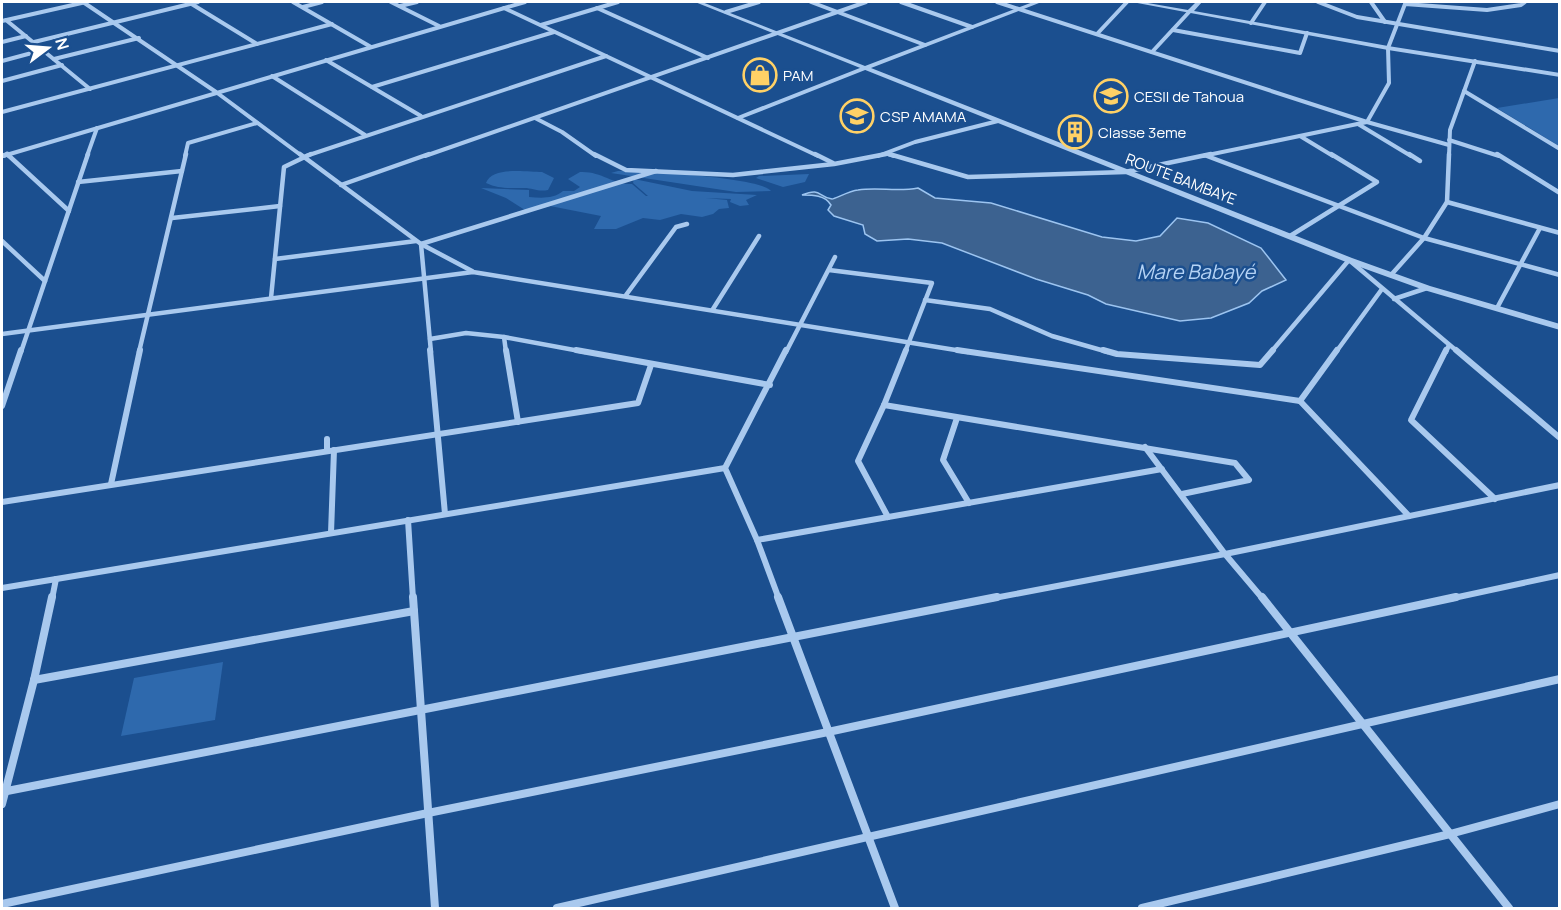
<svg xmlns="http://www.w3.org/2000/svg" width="1561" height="910" font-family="Manrope,sans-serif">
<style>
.green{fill:#2e69ad}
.water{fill:#3c6290;stroke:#9cc4f0;stroke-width:1.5}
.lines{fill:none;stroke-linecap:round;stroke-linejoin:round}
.minor-far3{stroke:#a9c9ee;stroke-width:4}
.minor-far2{stroke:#a9c9ee;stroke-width:4.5}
.minor-far1{stroke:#a9c9ee;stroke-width:6}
.minor{stroke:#a9c9ee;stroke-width:8}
.tertiary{fill:#a9c9ee;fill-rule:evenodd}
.labels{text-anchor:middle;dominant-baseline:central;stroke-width:5;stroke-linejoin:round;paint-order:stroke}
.far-poi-label{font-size:15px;fill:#fff;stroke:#1b4f8f;text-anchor:start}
.far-street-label{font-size:15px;fill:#fff;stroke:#1b4f8f}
.water-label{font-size:20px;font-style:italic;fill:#b5d3f5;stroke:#1b4f8f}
</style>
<rect width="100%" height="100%" fill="#1b4f8f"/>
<g class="green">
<path d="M1559,98V146L1497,108Z"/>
<path d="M618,171C641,171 760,177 771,191L736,192L611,173Z"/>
<path d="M542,172L554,178L548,190C538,192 533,188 524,188C510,188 499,189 486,183C492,166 527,172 542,172Z"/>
<path d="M580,172C602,171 613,185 632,184L646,196H648L633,183L634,179L692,191L757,195L746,200L749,205L740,206L730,202L731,199L706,198L727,200L729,208L719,209L713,214L702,217L681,214L660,220L643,218L616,229H594L601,216L550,206L528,212L506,198L481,188L529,190V197C541,198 554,199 563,191H574L580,187L568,179Z"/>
<path d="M809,174L805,182L783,187L756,178L759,176Z"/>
<path d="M223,662L215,720L121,736L134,678Z"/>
</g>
<path class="water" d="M918,188L935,198L991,203L1102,237L1136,241L1160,236L1177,218L1208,223L1261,248L1286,280L1262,291L1249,303L1211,318L1180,321L1106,304L1088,295L1036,279L942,243L908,239L877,241L865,234L863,225L834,216L828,210L831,205C825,195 813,195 802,195C822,187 817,197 832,199C835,199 849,191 858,190C878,187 898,192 918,188Z"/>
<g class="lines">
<g class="minor-far3">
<path d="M83,2L216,92L302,156"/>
<path d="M293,2L371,47"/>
<path d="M391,2L439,26"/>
<path d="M811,2L925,45"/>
<path d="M901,2L972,27"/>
<path d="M997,2L1367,122L1449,145"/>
<path d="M1318,2L1357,17L1560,51"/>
<path d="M1371,2L1385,22"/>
<path d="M190,3L257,44"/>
<path d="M400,6L417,2"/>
<path d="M303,7L322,2"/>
<path d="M504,8L818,156"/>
<path d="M597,8L708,58"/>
<path d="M726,12L759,2"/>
<path d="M6,20L90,89"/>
<path d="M2,21L86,2"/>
<path d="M1251,23L1265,2"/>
<path d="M541,25L618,2"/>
<path d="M1173,30L1300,53L1307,33"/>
<path d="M1097,34L1127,2"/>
<path d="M2,42L26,36"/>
<path d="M34,42L198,2"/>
<path d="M1152,52L1190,11"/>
<path d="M54,59L139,38"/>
<path d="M326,60L421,116"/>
<path d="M2,61L43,50"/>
<path d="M272,76L365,135"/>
<path d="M2,81L62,65"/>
<path d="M372,87L554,32"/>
<path d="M1464,91L1560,149"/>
<path d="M2,112L332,24"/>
<path d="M535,118L562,132L596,156"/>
<path d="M738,118L865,68"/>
<path d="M1358,124L1411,156"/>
<path d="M1300,136L1333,156"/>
<path d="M1449,140L1499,156"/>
<path d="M7,154L9,156"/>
<path d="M888,154L894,156"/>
<path d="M3,156L525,2"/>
<path d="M87,156L97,128"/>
<path d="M185,156L188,143L257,123"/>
<path d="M306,156L606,56"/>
<path d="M425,156L866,2"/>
<path d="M878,156L915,142L998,121"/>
<path d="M1203,156L1367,122L1389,83L1388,48L1405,4L1487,10L1521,5L1525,2"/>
<path d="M1449,156L1450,130L1475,61"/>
</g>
<g class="minor-far2">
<path d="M7,154L69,211"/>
<path d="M300,154L421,244L472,271"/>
<path d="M594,154L626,170L733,175L834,164L886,154"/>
<path d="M815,154L833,163"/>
<path d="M889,154L968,177L1125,172L1211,154"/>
<path d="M1409,154L1420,161"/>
<path d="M1497,154L1560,193"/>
<path d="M2,156L8,154"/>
<path d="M1207,156L1424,238L1560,275"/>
<path d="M78,182L182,171"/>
<path d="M341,185L429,154"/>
<path d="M1447,202L1560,233"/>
<path d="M172,218L280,206"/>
<path d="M1290,236L1377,182L1331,154"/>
<path d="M2,241L45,281"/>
<path d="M275,259L416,241"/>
<path d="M829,270L932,283L905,352"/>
<path d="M1391,275L1424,238L1447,202L1449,154"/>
<path d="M626,295L676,227L687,224"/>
<path d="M271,298L284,167L311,154"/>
<path d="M1394,299L1427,288"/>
<path d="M925,300L990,309L1052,336L1108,352"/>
<path d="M1497,308L1540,228"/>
<path d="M713,309L759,236"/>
<path d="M2,334L473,272L968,352"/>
<path d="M504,337L506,352"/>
<path d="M430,339L466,333L504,337L585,352"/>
<path d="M21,352L88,154"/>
<path d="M139,352L186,154"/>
<path d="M431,352L421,244L656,171"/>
<path d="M786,352L835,257"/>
<path d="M1271,352L1349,260L1458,352"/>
<path d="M1336,352L1382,289"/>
<path d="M1446,352L1449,345"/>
</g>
<g class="minor-far1">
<path d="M430,350L445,514"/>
<path d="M506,350L518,422"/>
<path d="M576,350L770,385"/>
<path d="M957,350L1300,401L1337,350"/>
<path d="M1103,350L1117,354L1260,365L1273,350"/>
<path d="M1446,350L1411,420L1495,499"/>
<path d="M1456,350L1560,438"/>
<path d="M1300,401L1409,516"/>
<path d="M884,405L1235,463L1249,480L1182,494"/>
<path d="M2,406L21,350"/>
<path d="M957,418L943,460L969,503"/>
<path d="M327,439V451"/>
<path d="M1145,447L1225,554L1263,599"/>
<path d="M111,484L140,350"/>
<path d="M2,502L638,403L651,365"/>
<path d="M888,517L858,461L884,405L906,350"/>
<path d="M408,520L413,599"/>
<path d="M331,533L334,450"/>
<path d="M757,540L1162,469"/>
<path d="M2,588L725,468"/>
<path d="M52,599L56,579"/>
<path d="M779,599L757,540L725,468L786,350"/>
<path d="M989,599L1225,554L1560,485"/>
<path d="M1449,599L1560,575"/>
</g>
<g class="minor">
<path d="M413,597L435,908"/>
<path d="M778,597L895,908"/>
<path d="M1262,597L1509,908"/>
<path d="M34,680L414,611"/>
<path d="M2,792L997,597"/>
<path d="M2,804L34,680L52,597"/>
<path d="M2,904L428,813L828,732L1456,597"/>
<path d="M557,908L1560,679"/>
<path d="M1142,908L1450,834L1560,804"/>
</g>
<g class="tertiary">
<path d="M695,2H702L865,66L1033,2H1040L1039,3L871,68L1352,258L1430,286L1560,324V330L1424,290L1346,262Z"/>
<path d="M1132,2H1142L1188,10L1196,2H1202L1194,11L1388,46L1560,73V77L1388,50Z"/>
</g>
</g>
<defs>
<g id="shop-ring" transform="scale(1.725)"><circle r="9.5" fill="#1b4f8f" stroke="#ffd166" stroke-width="1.5"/><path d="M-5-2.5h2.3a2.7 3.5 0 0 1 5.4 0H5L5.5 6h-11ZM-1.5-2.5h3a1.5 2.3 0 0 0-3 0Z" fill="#ffd166"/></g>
<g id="school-ring" transform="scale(1.725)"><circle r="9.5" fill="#1b4f8f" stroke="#ffd166" stroke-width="1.5"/><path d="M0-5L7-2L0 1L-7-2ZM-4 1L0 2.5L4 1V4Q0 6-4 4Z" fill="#ffd166"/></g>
<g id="building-ring" transform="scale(1.725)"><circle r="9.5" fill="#1b4f8f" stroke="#ffd166" stroke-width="1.5"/><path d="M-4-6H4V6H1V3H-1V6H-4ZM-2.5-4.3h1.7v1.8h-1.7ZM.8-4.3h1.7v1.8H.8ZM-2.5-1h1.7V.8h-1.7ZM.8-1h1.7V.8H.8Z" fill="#ffd166"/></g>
</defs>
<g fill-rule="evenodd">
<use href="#shop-ring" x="760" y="75"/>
<use href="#school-ring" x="1111" y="96"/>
<use href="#school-ring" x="857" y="116"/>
<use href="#building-ring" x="1075" y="132"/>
</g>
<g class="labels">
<g class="far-poi-label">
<text x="783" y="75">PAM</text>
<text x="1134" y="96">CESII de Tahoua</text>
<text x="880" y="116">CSP AMAMA</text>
<text x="1098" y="132">Classe 3eme</text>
</g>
<g class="far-street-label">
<text transform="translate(1181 179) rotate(21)">ROUTE BAMBAYE</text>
</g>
<g class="water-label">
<text x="1196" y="271">Mare Babayé</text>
</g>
</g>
<rect width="1561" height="910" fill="none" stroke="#ffffff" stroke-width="6"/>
<g transform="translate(48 48) rotate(74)" stroke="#1b4f8f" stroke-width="4.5" paint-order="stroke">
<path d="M0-4.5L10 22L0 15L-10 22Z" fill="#ffffff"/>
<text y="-9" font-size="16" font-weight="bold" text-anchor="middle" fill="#ffffff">N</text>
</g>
</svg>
